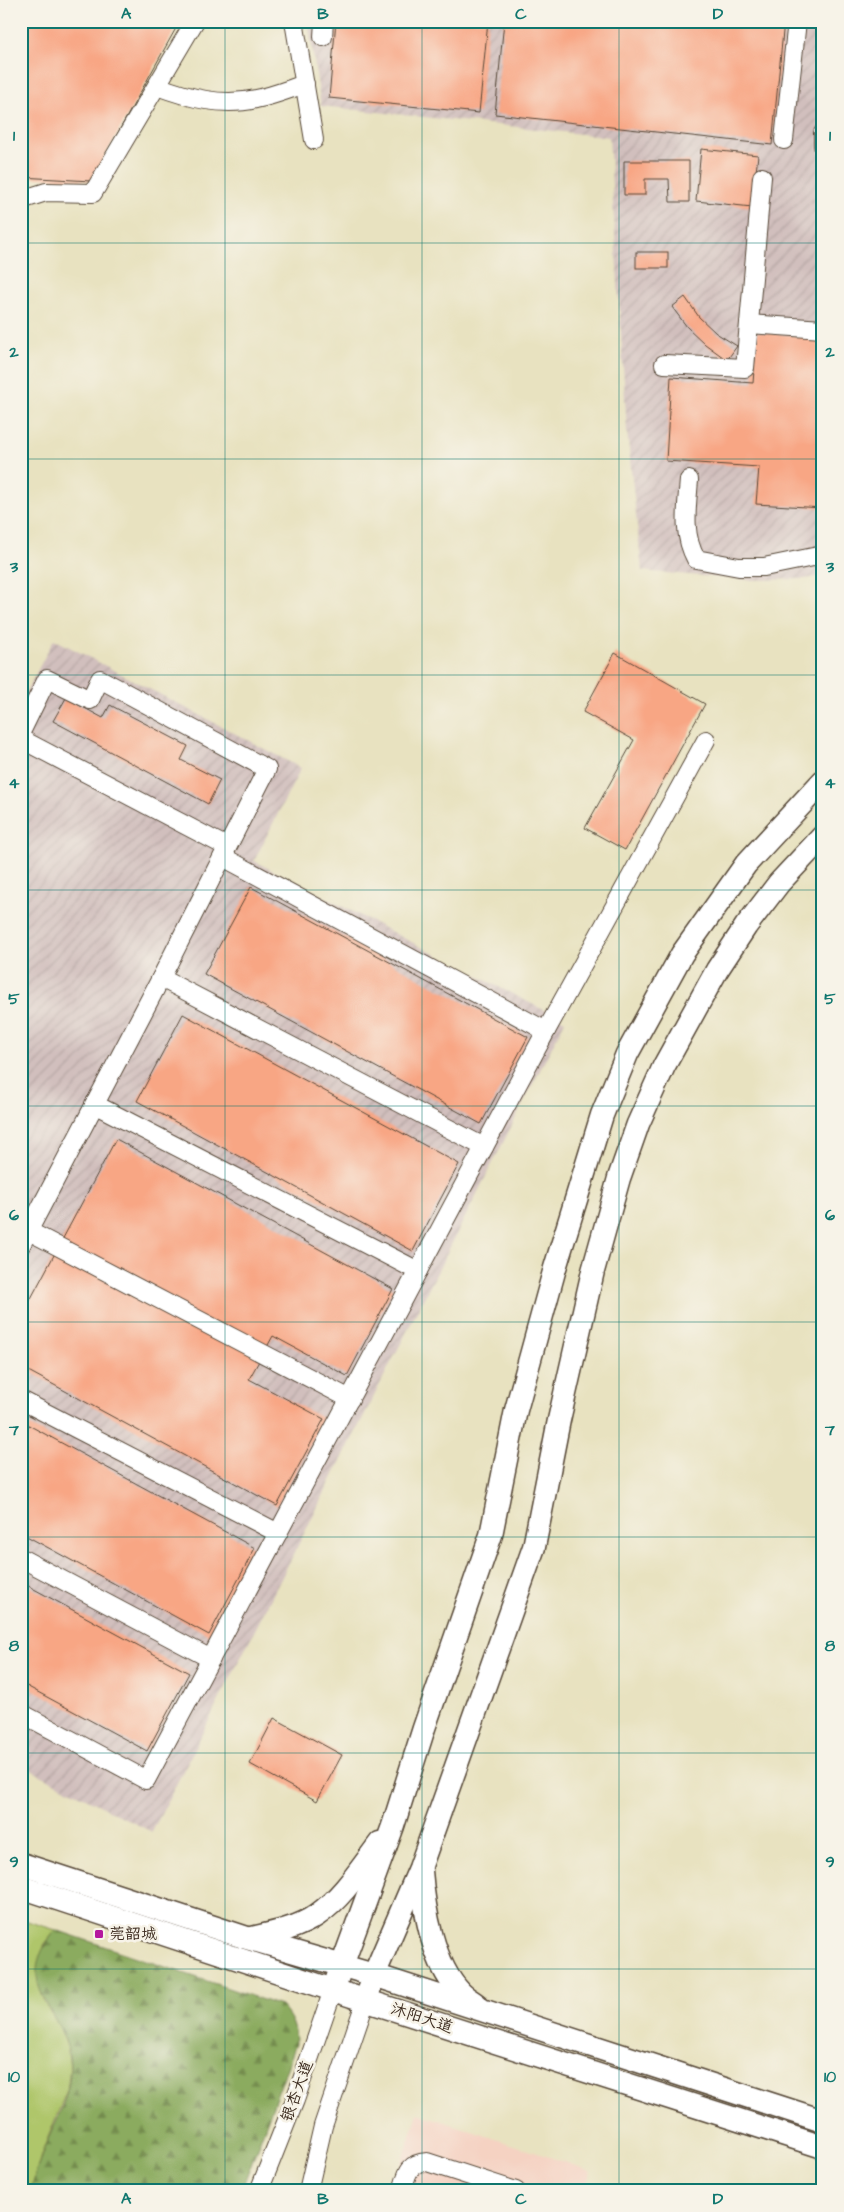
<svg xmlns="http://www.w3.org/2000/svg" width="844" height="2212" font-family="'Architects Daughter','LXGW WenKai TC',sans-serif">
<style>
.built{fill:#f5d2c2}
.industrial{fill:url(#industrial-furrows)}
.grass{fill:#afc66b;stroke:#757844}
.forest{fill:url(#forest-firs);stroke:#636a3e}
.building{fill:#f8a684}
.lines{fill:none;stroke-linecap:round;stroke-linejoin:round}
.minor-casing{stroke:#554636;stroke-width:20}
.major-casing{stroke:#554636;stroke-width:25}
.minor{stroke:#fff;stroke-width:18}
.major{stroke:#fff;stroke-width:22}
.grid{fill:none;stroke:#0f766e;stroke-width:1;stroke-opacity:0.55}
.poi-dot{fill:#b5179e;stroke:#f7f3e8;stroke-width:2}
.labels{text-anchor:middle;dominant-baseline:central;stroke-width:5;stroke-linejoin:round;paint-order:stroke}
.poi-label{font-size:16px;fill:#3b2a1e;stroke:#f7f3e8;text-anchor:start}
.street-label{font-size:16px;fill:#3b2a1e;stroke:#f7f3e8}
.neatline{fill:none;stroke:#0f766e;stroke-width:2}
.grid-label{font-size:16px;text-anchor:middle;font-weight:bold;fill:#0f766e}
</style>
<defs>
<pattern id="industrial-furrows" width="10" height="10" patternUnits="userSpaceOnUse" patternTransform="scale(1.25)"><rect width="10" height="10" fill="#d1bfbd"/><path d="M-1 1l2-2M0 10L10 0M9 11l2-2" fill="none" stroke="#b4a4a2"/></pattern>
<pattern id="forest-firs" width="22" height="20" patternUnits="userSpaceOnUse" patternTransform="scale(1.25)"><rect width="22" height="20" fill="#8bab5f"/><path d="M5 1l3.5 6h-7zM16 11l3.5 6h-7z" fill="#738b4e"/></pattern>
</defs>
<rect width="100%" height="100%" fill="#f7f3e8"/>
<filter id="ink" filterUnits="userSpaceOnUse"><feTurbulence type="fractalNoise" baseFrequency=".02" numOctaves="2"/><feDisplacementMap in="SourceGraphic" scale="10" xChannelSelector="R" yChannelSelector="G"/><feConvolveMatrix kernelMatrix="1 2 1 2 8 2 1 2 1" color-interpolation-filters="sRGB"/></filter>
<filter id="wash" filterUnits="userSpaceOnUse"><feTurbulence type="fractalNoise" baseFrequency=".0096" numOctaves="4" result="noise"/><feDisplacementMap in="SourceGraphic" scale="20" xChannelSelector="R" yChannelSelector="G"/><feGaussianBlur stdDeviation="1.12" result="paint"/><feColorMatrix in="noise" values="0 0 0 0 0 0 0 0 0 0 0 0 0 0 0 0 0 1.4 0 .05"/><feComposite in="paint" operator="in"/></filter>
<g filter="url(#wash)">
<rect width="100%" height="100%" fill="#e8e2c0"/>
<path class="built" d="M418,2113L591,2171L584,2191H393Z"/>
<g class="industrial">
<path d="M308,21H823V576L805,579L749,580L642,571L627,431L609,137L321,106Z"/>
<path d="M54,639L301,768L254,861L565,1021L152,1832L21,1765V702Z"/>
</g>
<path class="grass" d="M21,1919L56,1930L44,1945V2002L59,2026L67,2046L70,2067L67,2090L41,2155L31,2191H21Z"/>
<path class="forest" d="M56,1930L281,2006C292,2018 296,2027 296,2044L241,2191H31C34,2179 38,2166 42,2154C52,2127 71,2097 70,2067C70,2011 6,1989 56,1930Z"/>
<g id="blocks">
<g class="building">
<path d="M21,21H180L91,181L21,177Z"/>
<path d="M336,21H488L479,113L329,98Z"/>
<path d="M504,21H784L772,145L495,114Z"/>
<path d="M701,149L758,155L752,207L696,201Z"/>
<path d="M624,161H689V202H670L669,179H645V195H624Z"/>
<rect x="636" y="252" width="32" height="16"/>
<path d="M685,297L699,317L716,333L737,346L727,360L705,344L687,327L672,307Z"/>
<path d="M757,332L823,338V508L756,504L759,467L666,461L671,377L753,383Z"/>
<path d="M615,653L705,704L625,850L585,828L634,740L583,712Z"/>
<path d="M66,698L103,718L110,705L188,746L181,760L220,780L208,804L53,721Z"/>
<path d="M251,887L528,1037L481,1124L204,974Z"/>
<path d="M183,1014L459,1164L413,1251L137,1101Z"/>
<path d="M116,1139L393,1289L347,1376L273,1336L249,1379L324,1419L277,1506L21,1367V1317Z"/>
<path d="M21,1421L255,1548L209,1635L21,1533Z"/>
<path d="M21,1582L189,1673L147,1751L21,1683Z"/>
<path d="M274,1718L342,1755L317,1801L250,1764Z"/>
</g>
</g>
</g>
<g filter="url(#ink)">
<use href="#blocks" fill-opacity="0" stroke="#554636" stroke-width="1"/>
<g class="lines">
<g class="minor-casing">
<g id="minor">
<path d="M294,21L314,140"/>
<path d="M323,37L324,21"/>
<path d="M157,86C189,98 222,107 256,99C273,96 289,89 305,84"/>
<path d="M823,133V146"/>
<path d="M784,140L797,21"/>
<path d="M21,200L46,192L93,193L195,21"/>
<path d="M749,324L823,329"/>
<path d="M664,364L745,368L762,177"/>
<path d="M689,480C687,507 682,534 696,559L739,567H764L823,555"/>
<path d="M21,732L47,679L90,700L100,679L267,769L161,978L21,1245"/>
<path d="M21,739L227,847"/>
<path d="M161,978L484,1147"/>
<path d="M546,1031L706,740"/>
<path d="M94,1104L418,1271"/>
<path d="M21,1227L350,1399"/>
<path d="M21,1400L278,1533"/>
<path d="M21,1558L211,1659"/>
<path d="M21,1713L146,1780L546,1031L223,857"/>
<path d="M259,2191L295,2100L333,1990"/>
<path d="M308,2191L323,2126L366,2000"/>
<path d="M402,2191C407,2175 407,2163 427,2162L516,2191"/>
</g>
</g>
<g class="major-casing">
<g id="major">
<path d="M21,1864L250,1939L374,1975L823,2121"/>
<path d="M421,1871C424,1909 433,1965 461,1993C466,1998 472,2001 477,2005"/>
<path d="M21,1887L333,1990L823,2147"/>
<path d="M252,1938C274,1933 298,1928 317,1915C343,1897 361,1868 380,1843"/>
<path d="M333,1990L393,1826L424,1728L491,1535L516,1410L555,1268L602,1115L627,1054L682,954L746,864L823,781"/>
<path d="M366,2000L374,1975L420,1868L534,1547L559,1420L593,1271L619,1178L638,1124L664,1066L717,970L746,926L779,883L823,836"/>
</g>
</g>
<use href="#minor" class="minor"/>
<use href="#major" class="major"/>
</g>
</g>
<path class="grid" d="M225,21V2191M422,21V2191M619,21V2191M21,243H823M21,459H823M21,675H823M21,890H823M21,1106H823M21,1322H823M21,1537H823M21,1753H823M21,1969H823"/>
<rect class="poi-dot" x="94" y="1929" width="10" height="10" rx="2.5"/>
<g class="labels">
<g class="poi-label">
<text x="109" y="1934">莞韶城</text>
</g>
<g class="street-label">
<text transform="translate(422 2018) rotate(18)">沐阳大道</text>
<text transform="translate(297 2091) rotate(-70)">银杏大道</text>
</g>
</g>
<rect width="844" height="2212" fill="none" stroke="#f7f3e8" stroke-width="55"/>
<rect x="28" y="28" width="788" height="2156" class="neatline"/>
<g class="grid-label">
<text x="126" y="19">A</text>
<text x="323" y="19">B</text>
<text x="521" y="19">C</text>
<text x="718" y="19">D</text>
<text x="14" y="141">1</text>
<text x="830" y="141">1</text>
<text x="14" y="357">2</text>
<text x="830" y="357">2</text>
<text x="14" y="572">3</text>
<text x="830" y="572">3</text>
<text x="14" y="788">4</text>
<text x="830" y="788">4</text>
<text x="14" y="1004">5</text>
<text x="830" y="1004">5</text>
<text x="14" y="1220">6</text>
<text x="830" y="1220">6</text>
<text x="14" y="1435">7</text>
<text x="830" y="1435">7</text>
<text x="14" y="1651">8</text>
<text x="830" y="1651">8</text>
<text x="14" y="1867">9</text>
<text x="830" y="1867">9</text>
<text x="14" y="2082">10</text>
<text x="830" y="2082">10</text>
<text x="126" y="2204">A</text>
<text x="323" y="2204">B</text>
<text x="521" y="2204">C</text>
<text x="718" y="2204">D</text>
</g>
</svg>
